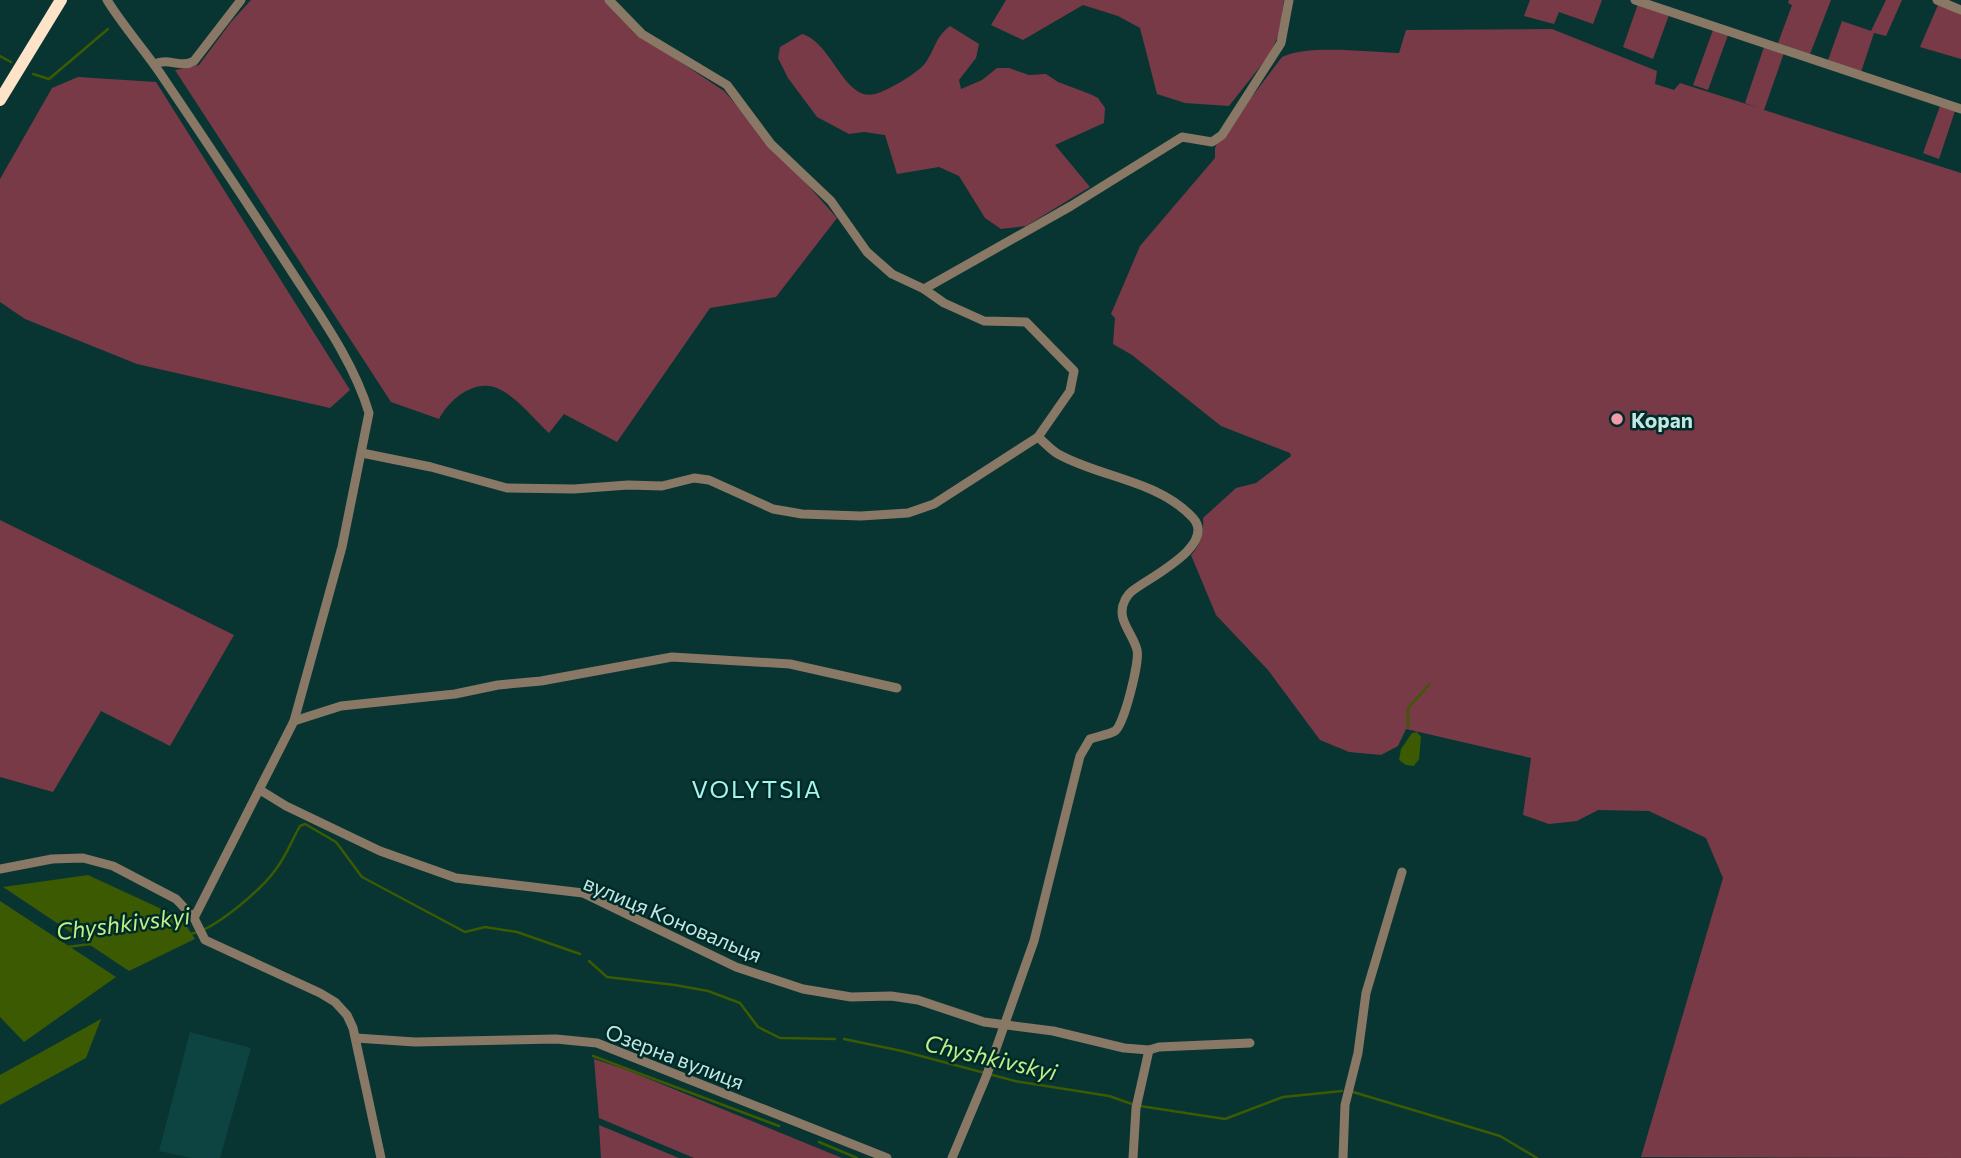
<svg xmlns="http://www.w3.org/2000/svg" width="1961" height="1158" font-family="Commissioner,sans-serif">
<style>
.built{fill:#0d4340}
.green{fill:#783a46}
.water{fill:#3b5a02}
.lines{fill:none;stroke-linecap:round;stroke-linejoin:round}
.stream{stroke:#3b5a02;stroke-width:2.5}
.minor{stroke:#897865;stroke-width:9}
.highway{stroke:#fde3c7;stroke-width:12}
.poi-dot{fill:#f39aa8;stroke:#002a28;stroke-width:2.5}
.labels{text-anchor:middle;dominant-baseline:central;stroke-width:5;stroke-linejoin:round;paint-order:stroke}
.poi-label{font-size:21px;font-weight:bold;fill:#c2e8e4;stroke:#002a28;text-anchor:start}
.street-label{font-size:21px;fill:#c2e8e4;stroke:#002a28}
.water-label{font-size:23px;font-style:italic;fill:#c0f088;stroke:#002a28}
.quarter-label{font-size:24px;letter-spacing:2px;fill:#a6f5ee;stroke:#002a28}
</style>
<rect width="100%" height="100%" fill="#083532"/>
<path class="built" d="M190,1032L251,1048L220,1158H191L159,1151Z"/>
<g class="green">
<path d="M251,0H605L640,35L724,91L837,218L776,297L710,308L617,442L564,414L549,433C535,420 520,401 503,391C478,375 450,398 439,419L391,402L175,70L199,65L231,22Z"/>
<path d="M1006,0H1284L1279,34L1270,54L1229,106L1185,103L1157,94L1140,28L1118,16L1083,5L1023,40L991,25Z"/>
<path d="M1530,0H1602L1593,24L1559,12L1554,24L1524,16Z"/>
<path d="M1789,0H1831L1810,54L1778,43L1792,5L1788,3Z"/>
<path d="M1886,0H1902L1886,36L1874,33L1861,72L1828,60L1842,21L1871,31Z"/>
<path d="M1638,4L1669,15L1653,59L1623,47Z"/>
<path d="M1938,5L1961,14V59L1920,47Z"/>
<path d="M950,26L979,44L976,58L959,80L961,89L982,80L997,68H1009L1029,75L1046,74L1058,82L1090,94L1098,98L1105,108L1104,123L1055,145L1090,187L1026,226L1001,229L985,218L959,176L939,167L897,174L885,135L864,132L849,134L817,117L788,78L778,58L780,47L802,34C832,42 844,102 875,94C887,91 920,72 926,62C935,49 936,36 950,26Z"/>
<path d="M1552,29L1657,71L1655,84L1674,90L1680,83L1759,108L1745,103L1764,47L1784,53L1764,110L1961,173V1158L1641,1157L1723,878L1706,838L1649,811L1598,810L1577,821L1549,824L1523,815L1531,758L1406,729L1398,746L1381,755L1349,752L1320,740L1268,670L1216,615L1191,555C1201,544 1204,533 1203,518L1236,488L1256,483L1291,456L1290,453L1221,426L1132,355L1113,344L1115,318L1111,314L1140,246L1215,158V148L1219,140L1282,57C1308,44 1369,52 1399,53L1406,30Z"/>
<path d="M1713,30L1728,35L1708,90L1693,85Z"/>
<path d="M78,77L156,82L350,390L330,408L137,364L25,319L0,302V179L52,88Z"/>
<path d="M1940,106L1955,111L1939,159L1923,153Z"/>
<path d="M0,520L234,635L170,746L101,711L53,792L0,777Z"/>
<path d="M594,1059L627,1070L842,1158H694L599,1118Z"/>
<path d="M599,1125L679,1158H601Z"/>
</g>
<g class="water">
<path d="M1417,732L1421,737L1419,759L1414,766L1406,765L1399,760L1401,749L1412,733Z"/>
<path d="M88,875L181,918L195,939L129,971L3,887Z"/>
<path d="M0,901L116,977L24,1042L0,1017Z"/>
<path d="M101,1019L86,1058L0,1105V1075Z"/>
</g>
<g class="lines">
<g class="stream">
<path d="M0,56L11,62"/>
<path d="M33,74L49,79L108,29"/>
<path d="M1408,727V708L1429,685"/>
<path d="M189,934C213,932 262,889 276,869C286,856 292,840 300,826L305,824L336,842L362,877L465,932L485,927L517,932L580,954"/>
<path d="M67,947L91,944"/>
<path d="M589,961L607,977L675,985L708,991L740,1003L758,1027L780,1038L835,1039"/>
<path d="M844,1039L902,1051L1015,1081L1109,1096L1132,1104"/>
<path d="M593,1056L779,1126"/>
<path d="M1353,1092L1500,1136L1537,1158"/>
<path d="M1140,1106L1225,1119L1283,1097L1342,1091"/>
<path d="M819,1142L857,1158"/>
</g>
<g class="minor">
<path d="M107,0C123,26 143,48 160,73C204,138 247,203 290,269C319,314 354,362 369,413L342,547L294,721L194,918"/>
<path d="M1635,0L1961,109"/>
<path d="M1937,0L1961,10"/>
<path d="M154,64C170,57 180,69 194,61L241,0"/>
<path d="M924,289L1071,206L1182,137L1212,142L1222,135L1281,43L1289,0"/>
<path d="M362,453L431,467L507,488L574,489L628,485L662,486L694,478L709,480L773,509L802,514L861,516L908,513L934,504L1038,437L1070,391L1074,371L1026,322L984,321L944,303L924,289L892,274L867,252L831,201L771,144L727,85L642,34L609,0"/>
<path d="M294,721L341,706L455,694L498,685L541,681L672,657L790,664L897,688"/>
<path d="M260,790L286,806L380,851L456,878L583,893L736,967L803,989L851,997L891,996L918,1000L984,1022L1053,1031L1124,1048L1149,1050L1159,1047L1250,1043"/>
<path d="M0,869L52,859L83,858L113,866L176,899L194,918L205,940L320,993L335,1002L347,1015L353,1028L381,1158"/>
<path d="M356,1038L415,1042L556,1039L597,1043L887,1158"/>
<path d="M952,1158L986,1077L1034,941L1080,756L1090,739C1098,736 1108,735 1115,731C1124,725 1140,661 1137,650C1133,633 1115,619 1125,600C1127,597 1128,594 1131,592C1144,580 1218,546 1193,518C1158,480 1101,478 1058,454C1051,450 1045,443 1038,437"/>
<path d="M1133,1158L1136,1108L1149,1050"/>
<path d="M1343,1158L1345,1105L1358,1053L1366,993L1402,872"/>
</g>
<path class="highway" d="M0,100L61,0"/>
</g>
<circle class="poi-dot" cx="1617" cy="419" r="7"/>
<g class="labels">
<g class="poi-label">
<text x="1631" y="419">Kopan</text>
</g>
<g class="street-label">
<text transform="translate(673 918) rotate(23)">вулиця Коновальця</text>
<text transform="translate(675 1056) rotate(21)">Озерна вулиця</text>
</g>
<g class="water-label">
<text transform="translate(123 923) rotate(-7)">Chyshkivskyi</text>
<text transform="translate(991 1057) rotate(13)">Chyshkivskyi</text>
</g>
<g class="quarter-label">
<text x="757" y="788">VOLYTSIA</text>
</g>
</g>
</svg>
